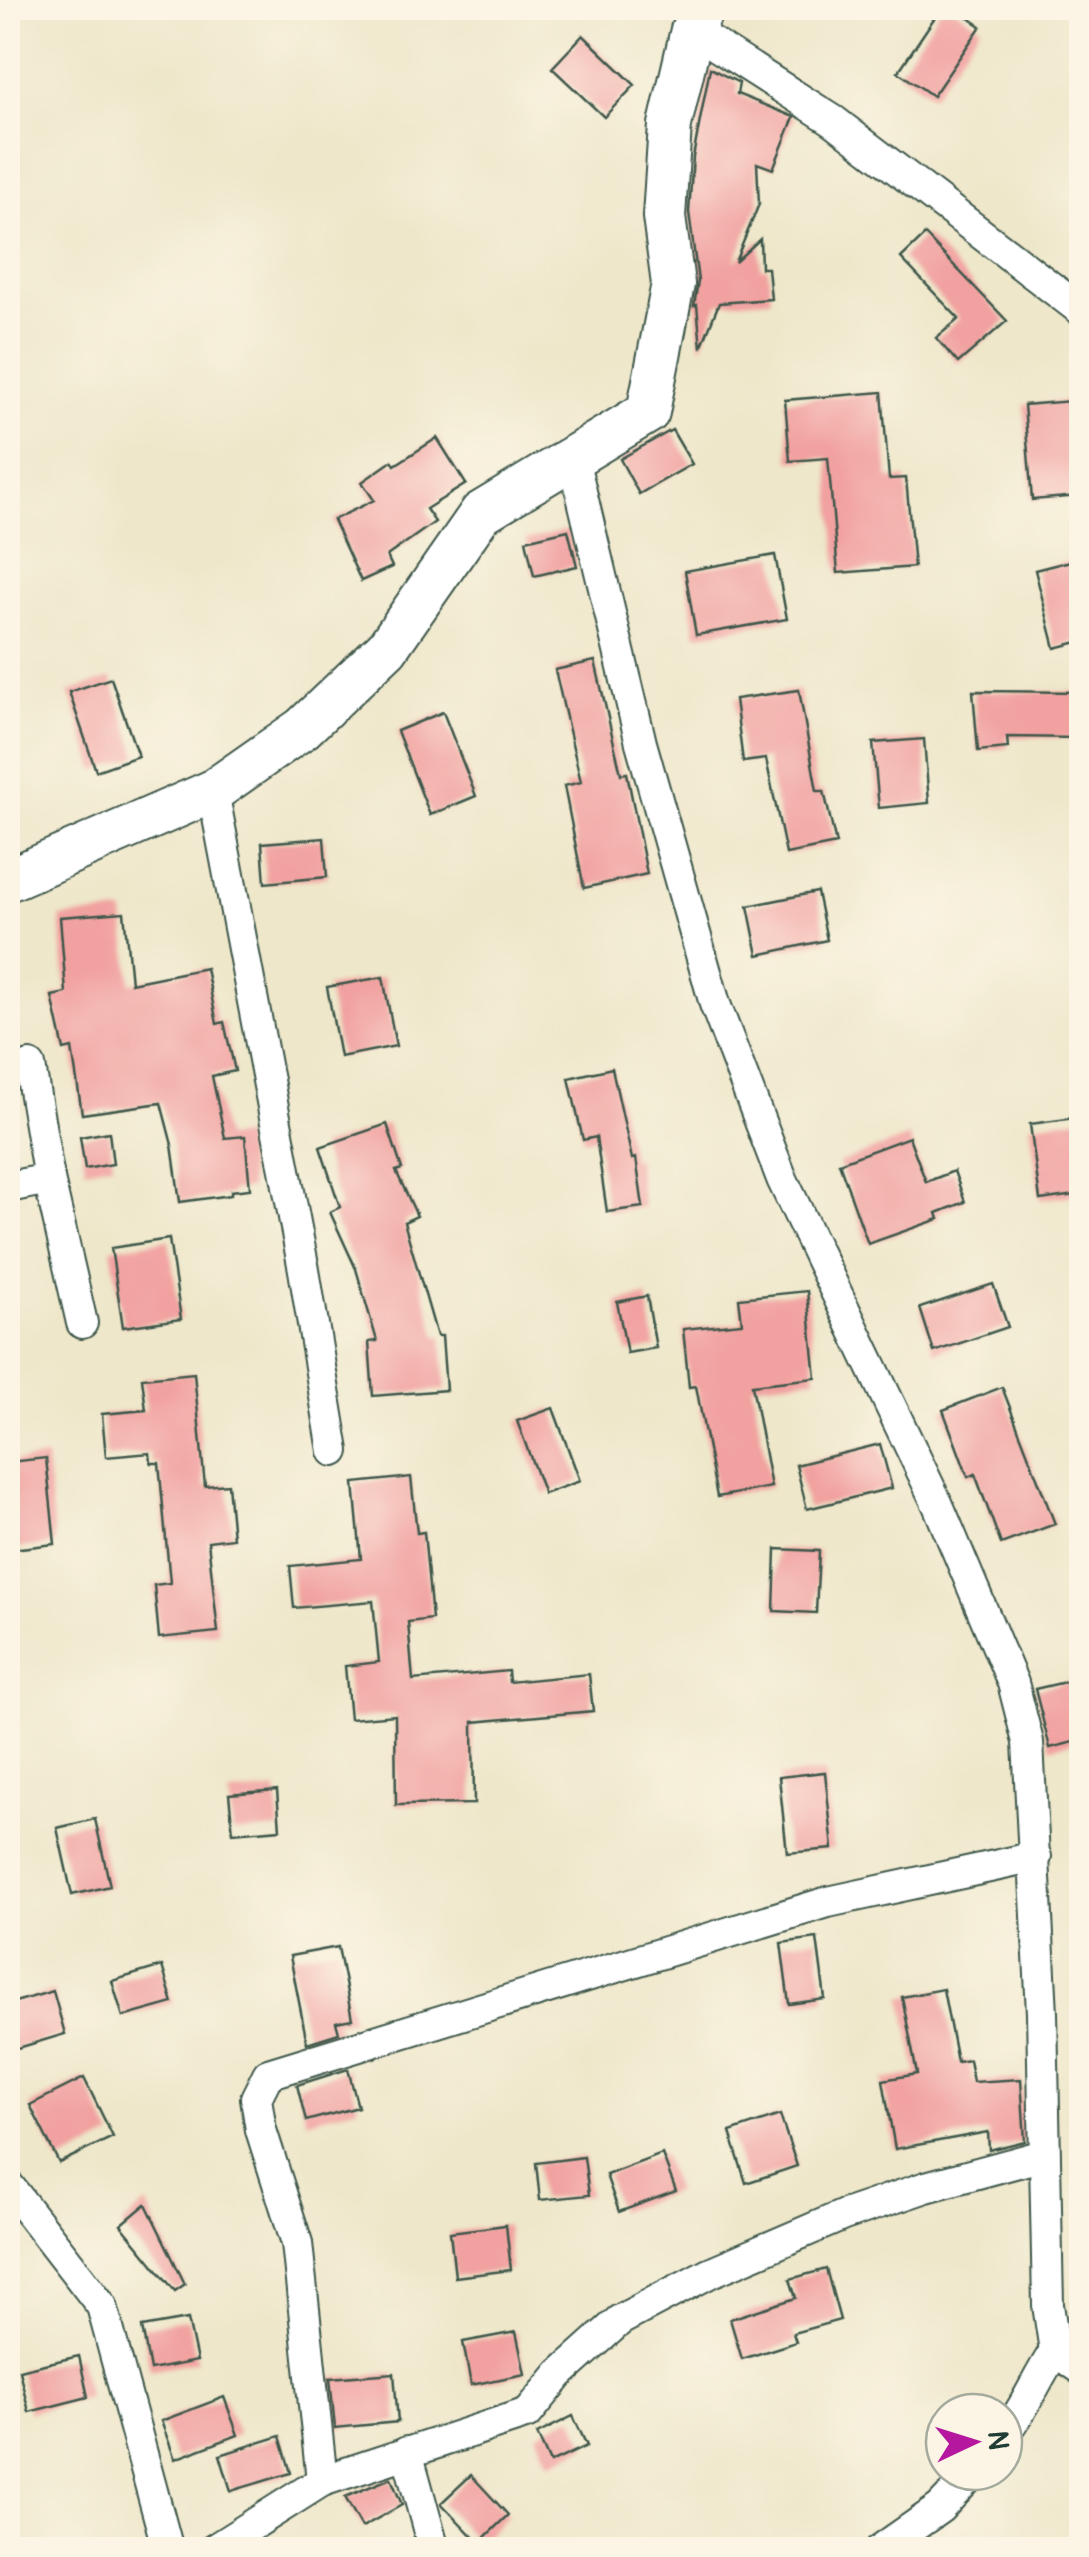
<svg xmlns="http://www.w3.org/2000/svg" width="1089" height="2557" font-family="Pangolin,sans-serif">
<style>
.building{fill:#f1a1a0}
.lines{fill:none;stroke-linecap:round;stroke-linejoin:round}
.street-casing{stroke:#3e564a;stroke-width:34}
.secondary-casing{stroke:#3e564a;stroke-width:46}
.street{stroke:#fff;stroke-width:30}
.secondary{stroke:#fff;stroke-width:42}
</style>
<rect width="100%" height="100%" fill="#fcf5e5"/>
<filter id="ink" filterUnits="userSpaceOnUse"><feTurbulence type="fractalNoise" baseFrequency=".01" numOctaves="2"/><feDisplacementMap in="SourceGraphic" scale="20" xChannelSelector="R" yChannelSelector="G"/><feConvolveMatrix kernelMatrix="1 2 1 2 8 2 1 2 1" color-interpolation-filters="sRGB"/></filter>
<filter id="wash" filterUnits="userSpaceOnUse"><feTurbulence type="fractalNoise" baseFrequency=".0048" numOctaves="4" result="noise"/><feDisplacementMap in="SourceGraphic" scale="40" xChannelSelector="R" yChannelSelector="G"/><feGaussianBlur stdDeviation="2.25" result="paint"/><feColorMatrix in="noise" values="0 0 0 0 0 0 0 0 0 0 0 0 0 0 0 0 0 1.4 0 .05"/><feComposite in="paint" operator="in"/></filter>
<g filter="url(#wash)">
<rect width="100%" height="100%" fill="#eee7ca"/>
<g id="blocks">
<g class="building">
<path d="M941,8H954L981,26L933,96L898,72Z"/>
<path d="M583,35L635,85L604,117L552,68Z"/>
<path d="M710,68L739,83L737,94L794,117L773,169L757,163L759,204L735,262L760,239L761,268H768L771,299L719,303L701,348L697,305L694,306L698,281L689,212L693,157Z"/>
<path d="M925,235L1007,321L958,363L936,338L959,319L901,258Z"/>
<path d="M882,392L889,479L906,478L914,567L838,573L828,458L790,461L785,400Z"/>
<path d="M1071,401L1072,412L1082,411V453H1075L1079,496L1032,500L1024,405Z"/>
<path d="M672,430L692,464L639,494L620,459Z"/>
<path d="M437,438L466,484L426,509L435,522L387,556L392,567L361,581L333,520L374,500L362,482L392,461L395,465Z"/>
<path d="M568,530L577,566L534,576L526,540Z"/>
<path d="M775,555L787,619L696,635L685,571Z"/>
<path d="M1082,558V641L1055,648L1035,570Z"/>
<path d="M595,661L621,774L627,773L647,874L584,888L564,786L581,782L555,670Z"/>
<path d="M111,678L138,756L96,771L69,692Z"/>
<path d="M799,690L817,791H824L836,844L786,854L766,759L743,762L735,699Z"/>
<path d="M973,691L1082,692V738L1007,737L1008,748L978,751Z"/>
<path d="M443,712L476,796L430,815L397,731Z"/>
<path d="M924,739L929,803L879,808L873,743Z"/>
<path d="M324,838L327,877L265,883L262,843Z"/>
<path d="M817,892L827,940L758,955L748,906Z"/>
<path d="M124,912L131,983L206,968L217,1024L224,1022L235,1071L212,1076L225,1138L245,1136L250,1189L231,1191V1195L180,1202L172,1145L161,1103L82,1114L72,1048L64,1050L52,996L66,993L60,917Z"/>
<path d="M383,977L396,1046L340,1057L327,987Z"/>
<path d="M612,1068L632,1159L636,1158L643,1207L607,1212L596,1137L583,1140L569,1078Z"/>
<path d="M1082,1117V1194L1040,1200L1030,1124Z"/>
<path d="M387,1124L402,1169L396,1171L417,1216L404,1222L437,1336H442L446,1390L373,1396L369,1342L377,1341L356,1269L330,1212L340,1207L320,1147Z"/>
<path d="M109,1132L113,1164L85,1169L80,1137Z"/>
<path d="M909,1137L926,1182L954,1171L965,1202L937,1213L939,1219L868,1244L839,1163Z"/>
<path d="M169,1239L181,1319L123,1327L111,1248Z"/>
<path d="M993,1284L1008,1327L934,1352L920,1308Z"/>
<path d="M807,1291L816,1378L752,1385L771,1487L717,1497L696,1386L689,1387L683,1329L742,1323L739,1298Z"/>
<path d="M647,1296L656,1348L627,1353L617,1302Z"/>
<path d="M194,1373L205,1486L228,1484L233,1538L208,1541L218,1632L159,1638L154,1585L170,1583L159,1463H151L150,1453L106,1457L102,1414L146,1410L142,1378Z"/>
<path d="M1002,1387L1055,1524L1001,1544L975,1474L968,1477L943,1410Z"/>
<path d="M553,1408L580,1481L544,1494L517,1421Z"/>
<path d="M880,1444L892,1488L807,1509L796,1465Z"/>
<path d="M46,1458L55,1544L12,1549L8,1462Z"/>
<path d="M411,1477L417,1533L424,1532L432,1619L408,1622L413,1680L508,1671L509,1682L589,1674L593,1711L473,1722L474,1804L396,1805L395,1715L350,1719L345,1666L379,1662L373,1601L294,1608L290,1566L361,1559L354,1483Z"/>
<path d="M776,1549L819,1551L816,1613L774,1611Z"/>
<path d="M1082,1678V1740L1050,1748L1035,1689Z"/>
<path d="M825,1772L833,1849L787,1853L779,1777Z"/>
<path d="M277,1790L280,1829L233,1833L229,1794Z"/>
<path d="M95,1819L110,1886L72,1895L57,1828Z"/>
<path d="M817,1938L825,1999L789,2004L781,1943Z"/>
<path d="M338,1947L352,2019L336,2022L339,2033L307,2043L290,1956Z"/>
<path d="M162,1966L173,2003L123,2017L112,1981Z"/>
<path d="M943,1989L957,2062L969,2060L973,2082L1021,2079L1025,2141L989,2150L988,2132L895,2149L883,2080L917,2074L902,1997Z"/>
<path d="M53,1991L65,2034L8,2051V2004Z"/>
<path d="M348,2069L358,2107L306,2121L297,2085Z"/>
<path d="M84,2078L113,2137L59,2163L30,2105Z"/>
<path d="M780,2115L797,2166L746,2183L730,2132Z"/>
<path d="M662,2154L676,2191L619,2212L606,2175Z"/>
<path d="M584,2157L589,2195L540,2200L536,2163Z"/>
<path d="M146,2204L185,2284L175,2291L121,2225Z"/>
<path d="M506,2225L511,2270L455,2277L450,2232Z"/>
<path d="M826,2269L840,2320L793,2333L796,2342L742,2359L730,2319L796,2298L790,2279Z"/>
<path d="M188,2319L197,2361L150,2370L142,2327Z"/>
<path d="M516,2332L525,2374L471,2385L463,2342Z"/>
<path d="M79,2356L88,2397L29,2412L19,2370Z"/>
<path d="M394,2373L398,2422L335,2428L330,2378Z"/>
<path d="M224,2397L238,2435L175,2459L161,2421Z"/>
<path d="M573,2416L587,2446L550,2463L537,2434Z"/>
<path d="M280,2436L291,2473L231,2491L220,2455Z"/>
<path d="M471,2475L508,2515L479,2543L441,2503Z"/>
<path d="M391,2478L402,2505L362,2527L345,2497Z"/>
</g>
</g>
</g>
<g filter="url(#ink)">
<use href="#blocks" fill-opacity="0" stroke="#3e564a" stroke-width="2.5"/>
<g class="lines">
<g class="street-casing">
<g id="street">
<path d="M692,30L834,121L1082,311"/>
<path d="M573,458L641,743L715,1004L782,1179L938,1505L1013,1683L1028,1742L1042,2013L1048,2305L1055,2351"/>
<path d="M213,791L304,1270L334,1451"/>
<path d="M30,1066L49,1179L82,1323"/>
<path d="M8,1187L49,1179"/>
<path d="M8,2185L102,2306L168,2550"/>
<path d="M1004,2435C1025,2409 1036,2379 1055,2351L1082,2370"/>
<path d="M407,2452L434,2550"/>
<path d="M322,2481L297,2243L261,2130L256,2098L268,2074L828,1902L1036,1857"/>
<path d="M213,2550L322,2481L528,2413L560,2374L620,2320L709,2273L844,2215L926,2187L1044,2155"/>
<path d="M880,2550L940,2508L974,2472"/>
</g>
</g>
<g class="secondary-casing">
<path id="secondary" d="M8,880L213,791L303,728L387,648L481,513L648,412L673,284L664,217L670,125L692,30L703,8"/>
</g>
<use href="#street" class="street"/>
<use href="#secondary" class="secondary"/>
</g>
</g>
<rect width="1089" height="2557" fill="none" stroke="#fcf5e5" stroke-width="40"/>
<g transform="translate(974 2442) rotate(86)"><circle r="48" fill="#fcf5e5" stroke="#a4ab9e" stroke-width="2.5"/>
<path d="M0-8L18 38L0 25L-18 38Z" fill="#b5179e"/>
<text y="-15" font-size="28" font-weight="bold" text-anchor="middle" fill="#1f3d34">N</text>
</g>
</svg>
